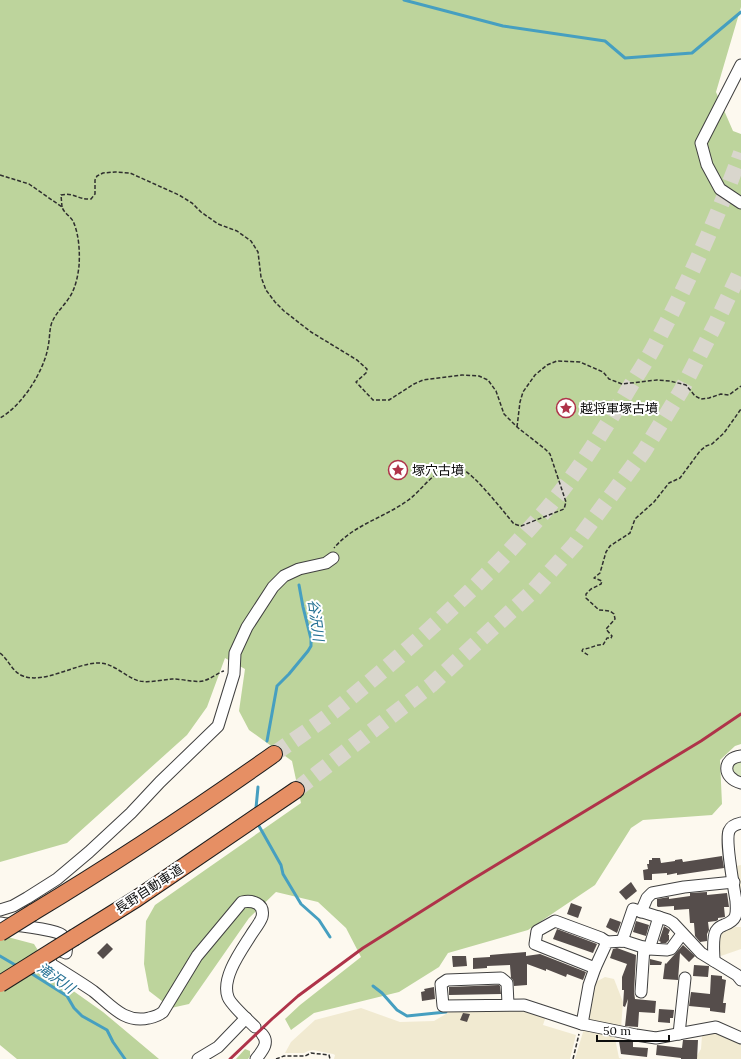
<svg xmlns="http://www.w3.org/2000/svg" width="741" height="1059" font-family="Lora,'Noto Sans JP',serif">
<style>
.farmland{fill:#f1ead1}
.green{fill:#d6e5bc}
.forest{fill:#bdd49c}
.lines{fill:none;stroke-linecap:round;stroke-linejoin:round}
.stream{stroke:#469fc0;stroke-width:3}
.building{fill:#554d4b}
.highway-tunnel{stroke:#d9d6cd;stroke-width:16;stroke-dasharray:16 8;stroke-linecap:butt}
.minor-casing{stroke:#404040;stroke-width:13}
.highway-casing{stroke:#1e1e1e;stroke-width:18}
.path{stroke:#2f2f2f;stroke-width:1.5;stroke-dasharray:4 2;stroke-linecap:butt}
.minor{stroke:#fff;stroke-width:11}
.highway{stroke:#e68f64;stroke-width:16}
.rail{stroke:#af3349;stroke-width:3}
.highway-bridge-casing{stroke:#1e1e1e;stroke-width:18;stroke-linecap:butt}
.highway-bridge{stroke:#e68f64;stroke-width:16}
.labels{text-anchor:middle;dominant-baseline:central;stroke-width:4;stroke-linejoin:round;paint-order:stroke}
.poi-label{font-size:13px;fill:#0d0d0d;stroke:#fff;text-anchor:start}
.street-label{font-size:13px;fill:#0d0d0d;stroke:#fff}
.water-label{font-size:14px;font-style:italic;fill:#237093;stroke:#fff}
</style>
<rect width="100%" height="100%" fill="#fdf9ef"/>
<g class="farmland">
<path d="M741,865V914L739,881L736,866Z"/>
<path d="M735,927H741V949L721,956L719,951V938L722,933L727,930Z"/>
<path d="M605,977L614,979L623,1002L621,1028L591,1022L588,1016L594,983Z"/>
<path d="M361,1008L400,1022L434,1021L451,1011L518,1009L546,1016L543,1025L576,1035L570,1059H334L335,1055L333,1054L313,1050L308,1051L304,1053H285L291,1042L315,1020Z"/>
<path d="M585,1029L614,1033L619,1058L623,1059H575L583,1032Z"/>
<path d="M710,1034H717L726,1037L741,1044V1059H695L701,1049L702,1036Z"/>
</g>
<path class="green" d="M741,759V779L734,776L731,768L733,763Z"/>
<g class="forest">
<path d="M0,0H741V7L716,92L733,131L741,134V744L735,746L720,760L722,804L712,815L643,820L631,828L595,885L528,930L448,953L439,967L399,992L314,1013L291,1030L285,1019L300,1005L361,957L346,928L318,902L276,892L249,918L189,1004L171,1008L149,991L144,964L146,921L155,905L301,803L292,761L249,730L239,711L245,669L225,658L207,707L187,735L67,843L0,862Z"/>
<path d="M0,935L34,944L55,978L103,1012L159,1059H17L0,1045Z"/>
<path d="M245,1049L250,1051V1056L248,1059H236Z"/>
</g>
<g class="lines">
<g class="stream">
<path d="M404,0L503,26L605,41L625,58L692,53L741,12"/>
<path d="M267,741L277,686L289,674L308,651L311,646V639L303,607L299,585"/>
<path d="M256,808L258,787"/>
<path d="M259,826L281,865L283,874L301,904L319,920L330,937"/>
<path d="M0,956L17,966"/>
<path d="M29,972L67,996L74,1008L82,1016L107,1030L113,1042L125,1059"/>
<path d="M373,986L382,993L397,1010L407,1016L446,1012"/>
</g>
</g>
<g class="building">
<path d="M722,856L724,868L677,875V873L667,875V873L652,874V880H644L643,870L648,869L647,864H649V860H652V858H660L661,863L675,861V860L682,859L683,862Z"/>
<path d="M631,882L637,891L626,900L619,892Z"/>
<path d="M707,892V895L727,893L729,907H724L725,917L718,918V920L716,921L708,922L709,930L707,934V941L700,942L695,936L694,923H690L689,909L674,910V906L658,907L657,906V899L669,897V899L690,896V893Z"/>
<path d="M571,903L582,907L578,918L567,914Z"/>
<path d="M610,918L621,922L617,933L606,927Z"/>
<path d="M636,921L649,925L646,936L633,932Z"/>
<path d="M664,926L670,930L668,935H669V940L666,943H660L661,942L659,941Z"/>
<path d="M557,929L597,944L593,953L553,939Z"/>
<path d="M107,943L113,949L103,959L97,953Z"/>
<path d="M683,945L695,956L689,962L680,953L678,980L663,979L665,963L666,964Z"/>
<path d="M617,948L636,955L634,992L635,999L656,1001L655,1013L639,1012L638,1027L625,1026L628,999L625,1007L623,1006L624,990H622V977L627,964L610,958L613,949Z"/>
<path d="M526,952V956L540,954L586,972L583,980L567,974L566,977L546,969V971L527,964V985L514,986L513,980L511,978L510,965L487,966V968L473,969V958L490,957V955Z"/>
<path d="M452,956H466L467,966L453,967Z"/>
<path d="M650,959L662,962L661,965H650Z"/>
<path d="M694,965L709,966L708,977L693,976Z"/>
<path d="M711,975L722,976V979L726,980L723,1003H726L725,1013L710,1011V1008L689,1006L691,992L710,994Z"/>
<path d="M499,985L500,986L501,994L449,995V987Z"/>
<path d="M434,987L435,999L422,1001L421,992L425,991L424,989Z"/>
<path d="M659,1009L674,1010L673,1018H670V1023L658,1022Z"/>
<path d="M463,1013L470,1014L467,1022L460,1020Z"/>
<path d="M683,1040H698L697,1059H681V1058L656,1055L657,1045L682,1048Z"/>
<path d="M619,1041L633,1042V1047L648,1048L647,1057L621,1054Z"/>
</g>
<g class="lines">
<g class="highway-tunnel">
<path d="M274,754C297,738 321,722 343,704C412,647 480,586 538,519C572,481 599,438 625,395C635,378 646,362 655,345C688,283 717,219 741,153"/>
<path d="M296,790L431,685L532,592L575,544L644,451L681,391L716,323L741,270"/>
</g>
<g class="minor-casing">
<g id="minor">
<path d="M741,65L701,143L707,165L720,189L741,203"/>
<path d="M741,756C722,758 722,778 741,783"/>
<path d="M0,910L13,906L27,898L57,879L89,852L131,813L160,782L218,726L234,674L235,653L247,627L273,587L284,576L299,569L326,563L333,558"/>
<path d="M641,912L647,898L652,893L684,887L734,882"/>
<path d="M0,923C12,925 55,929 62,935C67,939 67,947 66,953L58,950L53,952L50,958L51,964C65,973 80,982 93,991C110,1004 124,1024 149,1018C154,1017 158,1016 163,1012L197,956L242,902C252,900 265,903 262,917C260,923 254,930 251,935C241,951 221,978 228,997C230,1004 249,1021 255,1027"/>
<path d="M622,941L633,909L668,920L673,923L701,953L737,975L741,980"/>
<path d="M649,949L659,917"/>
<path d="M714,961C714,953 712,938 716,931C718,928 721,926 724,925C737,920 737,915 736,901C734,888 725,841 729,831C731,826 736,824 741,823"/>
<path d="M595,968L535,944L537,931L555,921L601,938L607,942"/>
<path d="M641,992L644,947"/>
<path d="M508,1004L507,983L501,978L447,980L441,984L443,1006L524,1005L582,1024L636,1035L656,1038L716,1027L741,1038"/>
<path d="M582,1024L589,985L595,968L607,942L624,941L649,949L667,950L671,949L682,934"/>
<path d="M679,1034L685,978"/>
<path d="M198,1059L218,1047L246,1018"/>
<path d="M256,1059C262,1051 270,1043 262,1034"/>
</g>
</g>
<g class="highway-casing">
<g id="highway">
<path d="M32,913C115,863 195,810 274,754"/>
<path d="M75,937L136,899L296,790"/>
</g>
</g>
<g class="path">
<path d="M0,175L29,184L62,207C64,213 70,216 73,221C79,234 80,252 79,266C78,275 76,285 72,293C67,303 58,310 53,320C49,327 50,339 48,347C44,371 22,406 0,418"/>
<path d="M62,207L61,195C74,192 78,200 91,199L95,194V180L97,176L103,173L115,172L130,173L179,195L192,203L201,212L218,224L237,231L251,241L258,252L261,277L266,290L275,302L284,311L311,332L357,360L367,369L366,373L356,382L373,400H389L414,384L423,380L462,375L479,376L488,380L496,391L504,414L517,427L545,449L550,454L566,502L564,509L521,526L514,524C503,511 475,475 462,469C456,467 449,468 444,470C431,475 421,490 411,498C387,517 354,524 334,548"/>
<path d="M517,427L520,402L523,392L535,375L547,365L557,361L580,362L603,372L609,379L622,384L657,380L670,381L686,385L695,396L701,399L709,398L721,394L729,395L741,386"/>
<path d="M0,653C9,660 12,672 23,676C44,684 75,664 97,663C113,662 125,677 139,681C149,683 162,680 172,679C178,679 185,680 191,681C195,681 199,682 203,681C211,679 219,672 224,671"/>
<path d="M588,655L582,651L583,649C591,649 595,644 603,645L607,638H611L612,636L606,629L615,619L614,614L610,611L599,610L586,598V594L591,589L601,584L602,581L594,578L600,573L606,552L610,546L630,533L635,519L654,502L669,483L680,478L700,451L706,446L712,444L724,433L741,409"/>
<path d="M276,1059L284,1056H305L311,1053L329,1055L330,1059"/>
<path d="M573,1059L579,1034"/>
</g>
<use href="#minor" class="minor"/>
<use href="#highway" class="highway"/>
<path class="rail" d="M230,1059L272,1019L298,996L363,948L468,882L701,741L741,714"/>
<g class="highway-bridge-casing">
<g id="highway-bridge">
<path d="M0,933L32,913"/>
<path d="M0,984L75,937"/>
</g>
</g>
<use href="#highway-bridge" class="highway-bridge"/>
</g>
<defs>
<g id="sight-ring" transform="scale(1)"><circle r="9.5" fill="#fff" stroke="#af3349" stroke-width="1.5"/><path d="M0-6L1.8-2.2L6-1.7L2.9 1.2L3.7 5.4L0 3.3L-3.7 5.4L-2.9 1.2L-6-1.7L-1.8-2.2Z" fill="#af3349"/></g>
</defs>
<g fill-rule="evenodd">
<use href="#sight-ring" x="566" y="408"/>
<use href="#sight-ring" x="398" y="470"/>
</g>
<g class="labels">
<g class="poi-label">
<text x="580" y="408">越将軍塚古墳</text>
<text x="412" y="470">塚穴古墳</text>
</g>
<g class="street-label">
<text transform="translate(149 889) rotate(-33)">長野自動車道</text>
</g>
<g class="water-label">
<text transform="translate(316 620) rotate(82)">谷沢川</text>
<text transform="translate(56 978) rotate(35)">滝沢川</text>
</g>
</g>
<path d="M597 1035v6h72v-6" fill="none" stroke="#0d0d0d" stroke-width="2"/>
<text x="603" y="1035" font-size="12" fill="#0d0d0d" stroke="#ffffff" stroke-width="3" paint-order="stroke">50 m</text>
</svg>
